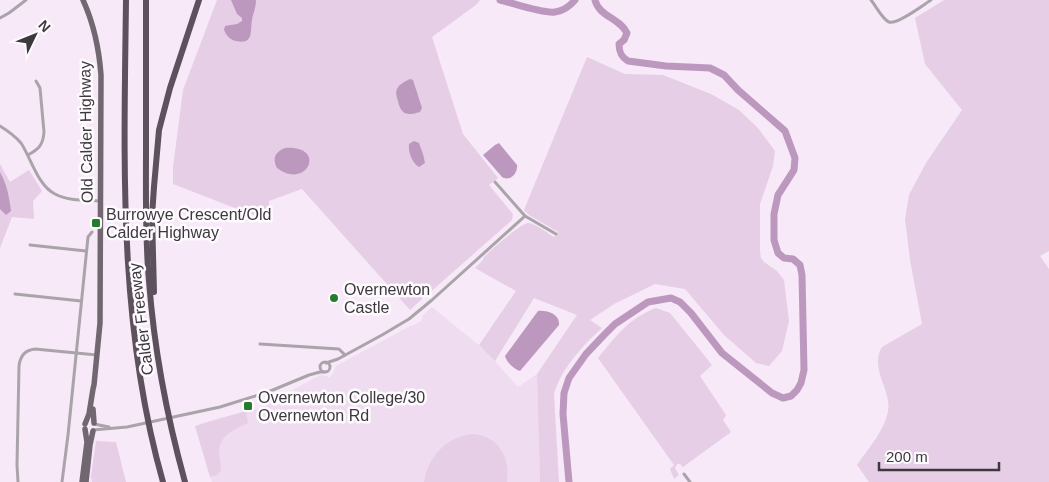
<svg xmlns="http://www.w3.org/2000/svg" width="1049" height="482" font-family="Arial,sans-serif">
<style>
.built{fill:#efdcf0}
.green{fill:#e5cee6}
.forest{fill:#be9ac0}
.water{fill:#bc98be}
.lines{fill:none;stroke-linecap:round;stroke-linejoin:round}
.river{stroke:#bc98be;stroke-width:7}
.street{stroke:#aaa4aa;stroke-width:3}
.primary{stroke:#716771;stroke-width:5.5}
.highway{stroke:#5c515d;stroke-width:6}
.poi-dot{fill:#247d2c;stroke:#fefbfe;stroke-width:2}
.labels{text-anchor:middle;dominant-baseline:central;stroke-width:5;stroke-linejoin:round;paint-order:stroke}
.street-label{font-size:16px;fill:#3d383d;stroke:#fefbfe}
.poi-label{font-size:16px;fill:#3d383d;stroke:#fefbfe;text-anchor:start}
</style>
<rect width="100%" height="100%" fill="#f7e9f8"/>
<path class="built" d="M432,307L487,352L518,387L537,374L540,482H212L195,426L219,418L260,408L320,375L327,376L329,378L333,374L336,366L410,326L416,324L422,320V316Z"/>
<g class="green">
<path d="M217,0H480L476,5L432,37L463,134L498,178L489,185L513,214L512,220L427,295L425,293L423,296L422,299L410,310L302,189L269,201V220L245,212L173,184V167L183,90Z"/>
<path d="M944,0H1049V251L1040,256L1049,269V482H869L857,465C868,449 885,430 888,411C892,390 869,369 882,347L922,324L910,260L905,219L909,195L926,163L962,110L925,64L915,18Z"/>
<path d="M587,57L625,74L663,75L711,94L739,110L758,128L775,151L773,166L760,204V251L761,258L764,262L777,271L784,280L789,321L782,351L769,366L756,363L724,335L685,289L655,284L614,304L590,320L602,328C582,346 562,368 554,394L559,482H540L537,374L577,315L534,298L495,361L479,345L516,291L475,268L483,260L484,257C491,250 522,222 529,223C538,225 547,233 554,237L558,232L529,215L524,210Z"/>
<path d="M0,164L10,182L29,170L42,191L33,201L34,219L12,217L0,248Z"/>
<path d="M656,308L670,313L712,365L700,376L726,415L723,420L731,432L683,467L680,464H677L675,468L679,475L674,479L670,469L674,465L598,358C617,335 628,319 656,308Z"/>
<path d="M246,411L248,423C235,429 221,434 219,450C219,454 221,466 221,471L217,475L210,477L195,426Z"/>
<path d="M475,434C500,438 510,458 507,482H424C428,456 448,435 475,434Z"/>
<path d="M96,441L116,442L126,482H92L91,476Z"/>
</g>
<path class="forest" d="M0,172C7,185 9,196 11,211L6,215L0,209Z"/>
<g class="water">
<path d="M231,0H256C256,8 253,13 252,20C250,31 254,45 236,41C230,40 226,35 224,30L225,26L237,24L242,21V18L237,14Z"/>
<path d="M410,79L413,80L422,108L420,112C407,116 401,115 398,101C397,97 395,93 397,89C399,84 406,81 410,79Z"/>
<path d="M414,141L419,143L423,154L425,163L419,167C412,163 408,152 409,144Z"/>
<path d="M499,143L517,165C518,173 510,182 502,177L483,155L495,145Z"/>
<path d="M285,148C328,145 307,191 277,168C272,158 275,152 285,148Z"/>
<path d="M538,311C547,310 560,314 559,325L520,371C514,369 507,363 505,356Z"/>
</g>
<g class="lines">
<g class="river">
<path d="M500,0C513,3 543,14 555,12C563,11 570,6 575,0"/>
<path d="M569,482L563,414L564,393L569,378L586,354L604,335L615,324L648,302L671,298L680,302L691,313L722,353L772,393L783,398L791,396L797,390L801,383L804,370L802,275L800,265L793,259L784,258L778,253L774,240V214L778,195L794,170L795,158L785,131L738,90L724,75L710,68L666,66L628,61C621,57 619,52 619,44L624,40L627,33C619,17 599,17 595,0"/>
</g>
<g class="street">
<path d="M871,0C876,6 882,19 889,22C897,25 923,5 931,0"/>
<path d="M0,18L9,13L26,0"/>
<path d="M0,126C8,131 15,136 21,143C31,158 38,186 55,194C68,201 86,200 100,201"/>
<path d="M28,155C39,149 43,145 44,132L40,88L36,81"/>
<path d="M495,182L525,216L556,234"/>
<path d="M30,245L86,251"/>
<path d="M15,294L81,301"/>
<path d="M260,344L339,349L345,355"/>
<circle cx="325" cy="367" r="5"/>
<path d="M326,363L338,359L382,335L409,319L432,300L525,216"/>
<path d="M94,424L109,427"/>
<path d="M93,430L127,427L220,407L268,392L309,375L320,372H324"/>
<path d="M684,474L690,482"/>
<path d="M18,482L17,465L19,366C20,357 25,350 35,349L97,355"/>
<path d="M62,482L68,435L88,237L92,232"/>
</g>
<g class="primary">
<path d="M83,0C94,24 99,48 101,75L100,323L94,385L93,389L89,414L85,424"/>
<path d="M93,409L94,423"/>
<path d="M82,482L87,442L85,429"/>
<path d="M86,482L90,445L93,431"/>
</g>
<g class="highway">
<path d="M126,0C124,162 118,324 163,482"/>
<path d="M146,0C146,51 146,101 146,152C146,195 145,238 149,281C154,348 167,417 185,482"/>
<path d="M154,292L152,216L154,187L159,130L170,88L199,0"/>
</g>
</g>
<g class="poi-dot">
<rect x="91" y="218" width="10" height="10" rx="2.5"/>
<circle cx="334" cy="298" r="5"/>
<rect x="243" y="401" width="10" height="10" rx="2.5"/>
</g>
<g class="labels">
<g class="street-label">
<text transform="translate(86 132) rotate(-91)">Old Calder Highway</text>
<text transform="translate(141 319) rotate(-97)">Calder Freeway</text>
</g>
<g class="poi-label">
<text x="106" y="214">Burrowye Crescent/Old<tspan x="106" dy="18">Calder Highway</tspan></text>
<text x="344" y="289">Overnewton<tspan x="344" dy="18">Castle</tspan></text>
<text x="258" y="397">Overnewton College/30<tspan x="258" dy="18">Overnewton Rd</tspan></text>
</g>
</g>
<g transform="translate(35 35) rotate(47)" stroke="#fefbfe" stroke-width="4" paint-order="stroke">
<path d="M0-4L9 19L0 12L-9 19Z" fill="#3d383d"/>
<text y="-8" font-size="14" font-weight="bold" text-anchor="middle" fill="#3d383d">N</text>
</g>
<path d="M879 462v8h120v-8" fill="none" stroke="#3d383d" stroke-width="2.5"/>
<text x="886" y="462" font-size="15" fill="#3d383d" stroke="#fefbfe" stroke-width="4" paint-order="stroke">200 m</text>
</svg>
